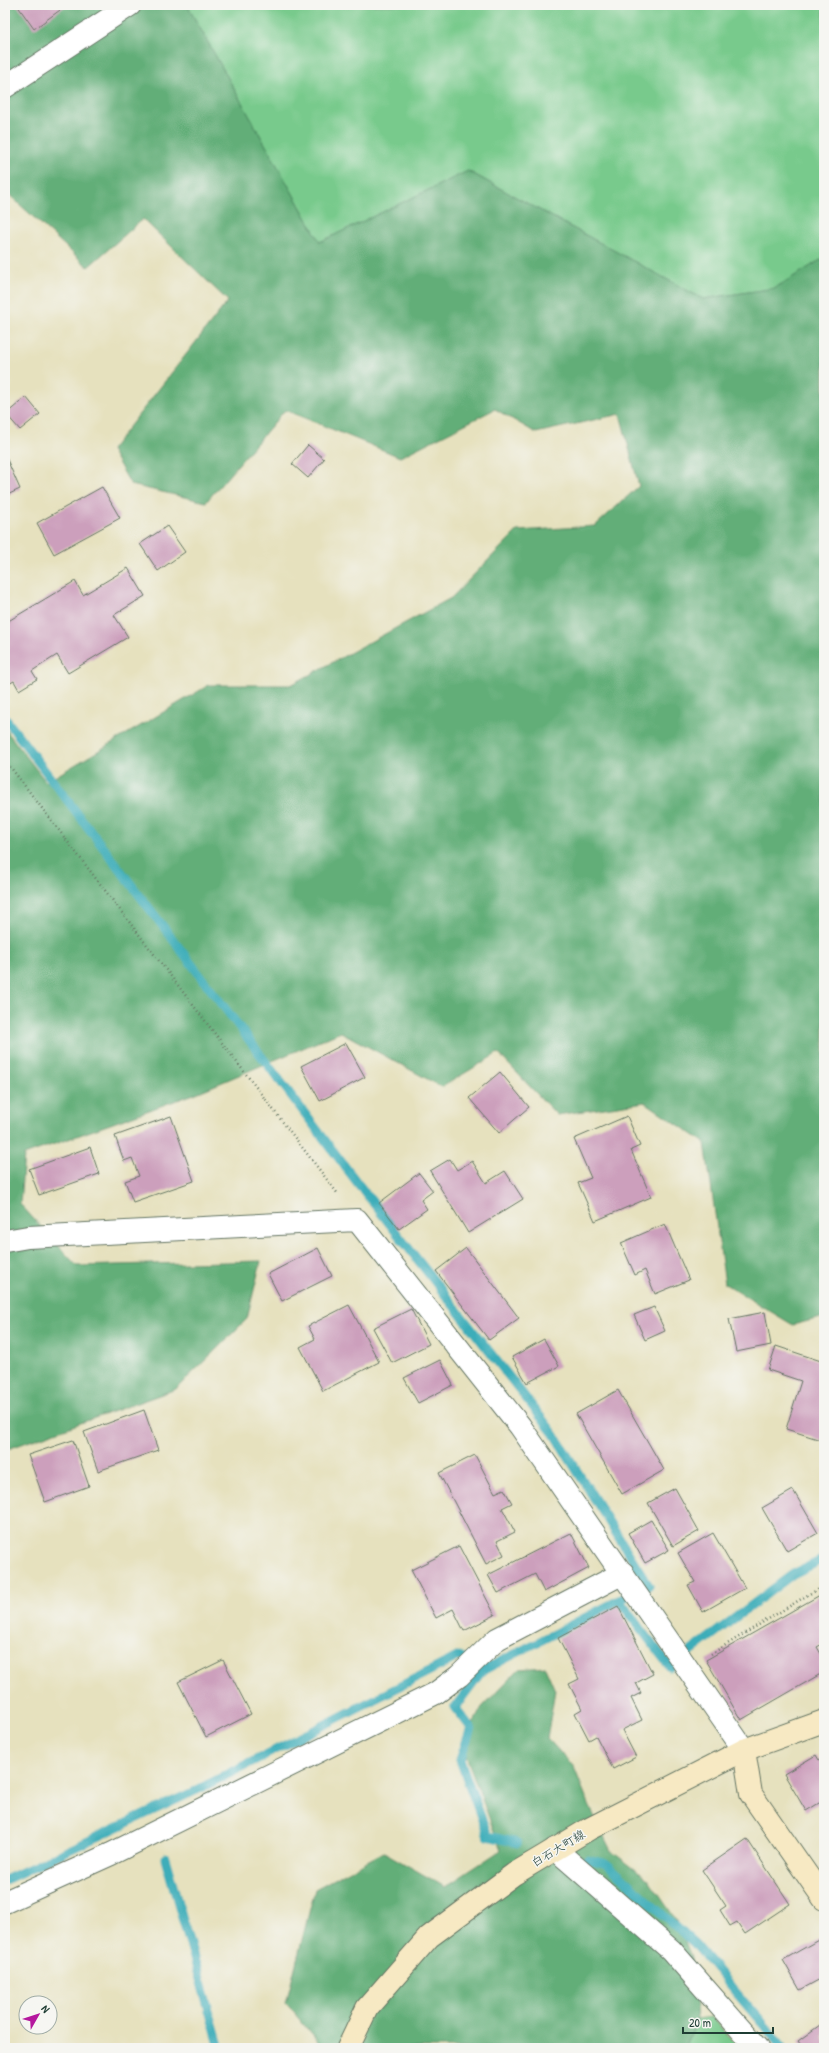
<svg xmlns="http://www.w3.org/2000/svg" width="829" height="2053" font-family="'Patrick Hand','Klee One',sans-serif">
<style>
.green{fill:#78ca8c;stroke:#4c8460}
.forest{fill:#62ae78;stroke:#407656}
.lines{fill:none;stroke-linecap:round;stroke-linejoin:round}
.stream{stroke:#3dadb9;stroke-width:9}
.building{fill:#cc9fbc}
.street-casing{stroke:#657664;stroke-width:24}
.secondary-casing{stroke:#657664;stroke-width:24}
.path{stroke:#657664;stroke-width:2.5;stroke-dasharray:1 3;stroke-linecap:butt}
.street{stroke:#fff;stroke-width:22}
.secondary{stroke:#f7e9c3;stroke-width:22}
.labels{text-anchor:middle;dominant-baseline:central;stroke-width:3;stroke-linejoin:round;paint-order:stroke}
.street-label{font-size:12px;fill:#1f3d34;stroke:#f6f6f2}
</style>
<rect width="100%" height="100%" fill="#f6f6f2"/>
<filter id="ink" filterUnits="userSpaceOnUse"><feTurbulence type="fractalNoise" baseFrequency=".025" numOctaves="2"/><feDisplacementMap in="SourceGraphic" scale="8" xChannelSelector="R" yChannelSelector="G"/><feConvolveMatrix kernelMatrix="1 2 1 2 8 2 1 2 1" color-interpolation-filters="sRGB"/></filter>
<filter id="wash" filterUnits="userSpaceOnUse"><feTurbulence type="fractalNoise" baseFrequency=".012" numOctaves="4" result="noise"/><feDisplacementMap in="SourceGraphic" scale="16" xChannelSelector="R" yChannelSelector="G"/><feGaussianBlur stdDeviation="0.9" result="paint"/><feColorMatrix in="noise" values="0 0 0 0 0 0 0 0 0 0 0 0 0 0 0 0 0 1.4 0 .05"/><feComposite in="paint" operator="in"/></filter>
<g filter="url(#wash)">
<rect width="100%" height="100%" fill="#e6e1be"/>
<g class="green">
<path d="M187,5H824V258L775,288L703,299L468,171L320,242Z"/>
<path d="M712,2017L739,2048H684L697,2019Z"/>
</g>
<g class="forest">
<path d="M5,5H187L320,242L468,171L703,299L775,288L824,258V1317L793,1325L725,1284L705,1143L645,1102L557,1115L498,1053L442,1087L341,1032L194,1094L24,1155L20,1204L77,1266L261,1261L247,1319L176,1389L5,1450V729L46,782L209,685H291L451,598L517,531L595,526L639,486L620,414L536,433L495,409L400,457L285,410L206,502L131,485L111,450L228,301L143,219L88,267L5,191Z"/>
<path d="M545,1667L555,1690L547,1738L574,1767L589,1805L611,1851L648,1879L677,1921L691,1957L697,2019L684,2048H323L286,2003L315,1889L384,1852L445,1887L501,1850L462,1745L482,1707L519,1669Z"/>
</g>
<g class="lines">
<g class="stream">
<path d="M5,718L356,1181L554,1434L649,1586L619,1600L670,1667L793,1574L824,1559"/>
<path d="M482,1671L455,1707L471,1728L460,1760L488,1836L518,1843"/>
<path d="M165,1858L220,2048"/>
<path d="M587,1859L607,1864L695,1944L783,2048"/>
<path d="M5,1880L197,1790L459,1656L482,1671L619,1600"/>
</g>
</g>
<g id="blocks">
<g class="building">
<path d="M17,5H67L34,29Z"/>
<path d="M26,397L40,414L20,430L6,414Z"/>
<path d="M308,445L324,459L308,478L292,464Z"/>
<path d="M5,455L20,489L5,496Z"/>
<path d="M102,487L120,518L54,554L37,523Z"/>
<path d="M167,526L185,552L158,571L140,544Z"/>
<path d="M128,568L145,596L114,615L128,637L68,673L57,655L32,671L37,679L19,690L14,681L5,686V623L75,581L83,595Z"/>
<path d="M346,1043L365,1077L320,1101L301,1066Z"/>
<path d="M500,1072L529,1107L499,1133L469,1098Z"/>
<path d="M171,1116L194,1181L133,1202L125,1181L139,1176L132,1158L124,1161L115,1136Z"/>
<path d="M627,1116L640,1146L631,1150L651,1197L595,1221L578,1183L591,1178L574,1139Z"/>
<path d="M90,1147L99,1174L39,1195L29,1169Z"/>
<path d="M450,1159L457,1170L472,1161L486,1183L505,1171L523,1199L468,1233L430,1171Z"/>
<path d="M419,1173L433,1191L421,1200L427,1209L399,1229L379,1203Z"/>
<path d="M665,1224L689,1280L655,1294L645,1270L635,1275L621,1243Z"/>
<path d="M318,1248L332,1276L282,1301L268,1274Z"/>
<path d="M466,1248L519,1318L489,1340L436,1271Z"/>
<path d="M349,1305L379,1362L323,1391L300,1347L315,1339L308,1326Z"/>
<path d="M654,1307L665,1331L645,1340L634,1315Z"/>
<path d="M411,1309L429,1344L392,1363L373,1328Z"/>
<path d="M765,1312L771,1345L736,1352L729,1319Z"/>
<path d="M544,1339L559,1366L527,1383L512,1357Z"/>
<path d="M776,1346L824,1362V1441L786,1429L801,1381L768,1370Z"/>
<path d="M440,1360L453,1385L418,1403L404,1378Z"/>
<path d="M618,1390L664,1470L622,1494L576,1414Z"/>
<path d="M144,1410L158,1450L98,1471L84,1432Z"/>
<path d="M73,1440L89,1486L45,1502L28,1455Z"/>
<path d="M475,1455L495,1493L504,1489L512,1503L502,1508L515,1532L497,1541L504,1555L486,1564L439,1473Z"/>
<path d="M675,1488L699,1531L673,1546L648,1503Z"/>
<path d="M793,1490L818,1533L787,1551L762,1508Z"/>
<path d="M651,1520L669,1550L645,1563L628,1533Z"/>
<path d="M571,1533L589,1568L544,1592L535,1574L498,1593L488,1575Z"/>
<path d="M713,1533L745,1588L703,1612L688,1585L695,1582L678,1553Z"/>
<path d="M459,1546L495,1615L464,1631L453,1609L436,1618L411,1570Z"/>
<path d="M820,1595L824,1603V1643L817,1647L824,1659V1672L741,1720L706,1660Z"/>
<path d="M618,1606L653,1674L636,1683L641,1693L631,1698L642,1720L622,1730L636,1757L613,1769L596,1736L589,1740L575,1713L582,1709L569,1684L579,1679L558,1638Z"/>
<path d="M223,1660L251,1714L206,1737L178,1682Z"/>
<path d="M816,1755L819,1760L824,1757V1800L806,1811L784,1774Z"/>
<path d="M747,1839L790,1904L745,1934L737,1922L730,1926L720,1910L726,1906L702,1870Z"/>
<path d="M820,1939L824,1946V1977L800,1990L783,1960Z"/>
<path d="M824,2022V2048H803L798,2041Z"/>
</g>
</g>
</g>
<g filter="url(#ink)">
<use href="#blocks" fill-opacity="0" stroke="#657664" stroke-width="1"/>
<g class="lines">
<g class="street-casing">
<g id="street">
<path d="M5,87L130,5"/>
<path d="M5,1241L28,1237L357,1220L520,1426L744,1750"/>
<path d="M555,1849L671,1950L757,2048"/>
<path d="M5,1902L111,1854L436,1693L459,1676L497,1639L623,1573"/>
</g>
</g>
<g class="secondary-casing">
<g id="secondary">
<path d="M744,1750L751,1794L824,1899"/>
<path d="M348,2048L367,2008L429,1937L514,1874L589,1829L744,1750L824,1721"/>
</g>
</g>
<g class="path">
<path d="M5,760L338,1194"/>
<path d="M711,1654L811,1593L824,1587"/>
</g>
<use href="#street" class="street"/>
<use href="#secondary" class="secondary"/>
</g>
</g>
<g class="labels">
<g class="street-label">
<text transform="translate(558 1848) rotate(-31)">白石大町線</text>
</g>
</g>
<rect width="829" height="2053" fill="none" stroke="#f6f6f2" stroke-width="20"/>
<g transform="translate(38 2015) rotate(51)"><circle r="19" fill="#f6f6f2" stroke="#a0aca6"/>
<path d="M0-3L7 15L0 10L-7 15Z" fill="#b5179e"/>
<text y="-6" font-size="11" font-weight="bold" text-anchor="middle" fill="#1f3d34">N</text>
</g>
<path d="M683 2027v6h90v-6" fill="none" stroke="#1f3d34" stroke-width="2"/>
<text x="689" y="2027" font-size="12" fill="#1f3d34" stroke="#f6f6f2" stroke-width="3" paint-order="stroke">20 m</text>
</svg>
